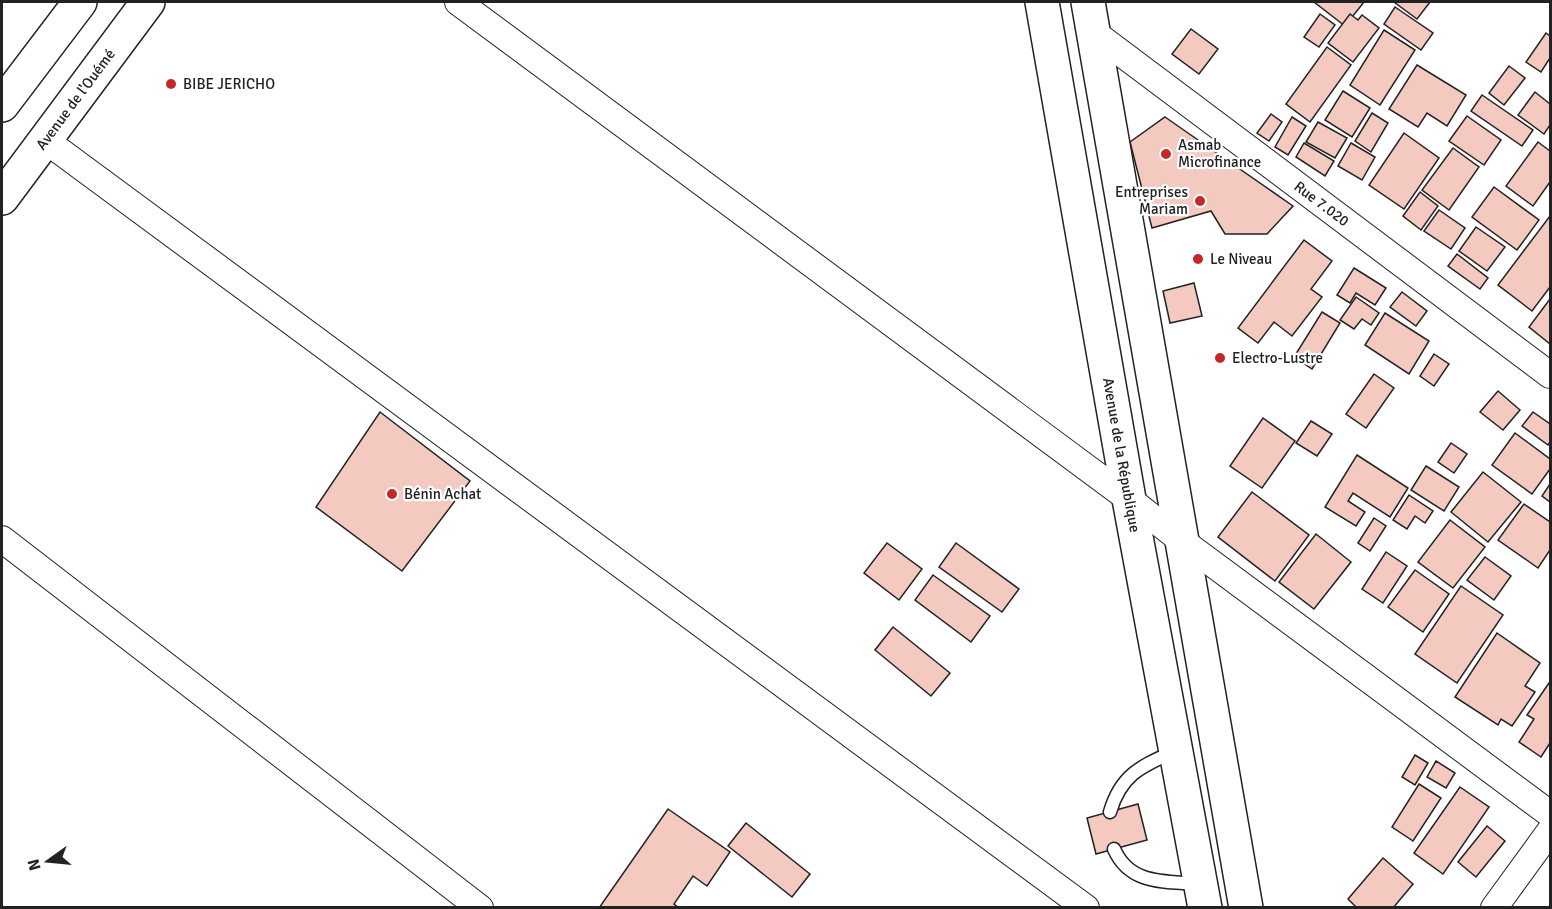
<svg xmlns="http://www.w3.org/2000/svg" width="1552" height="909" font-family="Signika,sans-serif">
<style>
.building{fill:#f3c9c0;stroke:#222;stroke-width:1.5}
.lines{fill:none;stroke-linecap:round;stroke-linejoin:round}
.service-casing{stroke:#222;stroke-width:15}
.minor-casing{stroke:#222;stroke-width:28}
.secondary-casing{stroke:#222;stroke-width:36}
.primary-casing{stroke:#222;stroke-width:36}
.service{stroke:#fff;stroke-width:12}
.minor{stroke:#fff;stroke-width:26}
.secondary{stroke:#fff;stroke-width:33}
.primary{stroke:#fff;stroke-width:33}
.poi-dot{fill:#c62828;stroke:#fff;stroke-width:2}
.labels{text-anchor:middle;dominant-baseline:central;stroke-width:4.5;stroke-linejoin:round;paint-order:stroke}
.poi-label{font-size:15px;fill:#222;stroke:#fff;text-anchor:start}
.street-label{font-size:15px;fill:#222;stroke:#fff}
</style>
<rect width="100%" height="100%" fill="#fff"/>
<g class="building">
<path d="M1314,2H1364L1345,26Z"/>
<path d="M1394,2H1430L1417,19Z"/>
<path d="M1395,7L1433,33L1421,50L1384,24Z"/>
<path d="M1320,14L1335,25L1319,47L1304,37Z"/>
<path d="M1350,14L1358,20L1362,15L1379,28L1353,62L1328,43Z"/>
<path d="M1191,29L1218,49L1199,74L1172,54Z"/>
<path d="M1384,30L1415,50L1380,105L1350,85Z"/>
<path d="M1546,33L1550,36V58L1541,72L1526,62Z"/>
<path d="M1327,47L1351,65L1310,122L1286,104Z"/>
<path d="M1417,65L1466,95L1447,126L1427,113L1418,127L1389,109Z"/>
<path d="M1509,66L1525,78L1504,105L1489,93Z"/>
<path d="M1343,91L1370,108L1352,137L1325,120Z"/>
<path d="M1535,92L1550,104V125L1544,134L1518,115Z"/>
<path d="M1482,95L1533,130L1522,146L1471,111Z"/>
<path d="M1372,113L1388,123L1371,152L1355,141Z"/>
<path d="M1271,114L1282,122L1269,141L1257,133Z"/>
<path d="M1467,116L1501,140L1484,165L1449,141Z"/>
<path d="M1165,117L1293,206L1267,234H1225L1211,211L1152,228L1130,142Z"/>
<path d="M1292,117L1306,126L1288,155L1275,147Z"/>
<path d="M1318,122L1347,138L1335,158L1306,142Z"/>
<path d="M1404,133L1439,158L1404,209L1369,185Z"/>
<path d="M1538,142L1550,151V182L1533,206L1506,186Z"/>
<path d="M1304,143L1334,161L1325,176L1296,157Z"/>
<path d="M1351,143L1375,157L1362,180L1338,166Z"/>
<path d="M1453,148L1479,167L1449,210L1422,190Z"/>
<path d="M1494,187L1539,220L1517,250L1472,217Z"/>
<path d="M1420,192L1438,206L1421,230L1403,216Z"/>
<path d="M1439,210L1465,228L1451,249L1424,231Z"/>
<path d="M1550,216V287L1532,311L1498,285Z"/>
<path d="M1476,227L1505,247L1487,271L1459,251Z"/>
<path d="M1304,240L1332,261L1311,289L1322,297L1292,336L1274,322L1258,343L1238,328Z"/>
<path d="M1457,254L1488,278L1480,289L1448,266Z"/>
<path d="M1354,268L1386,288L1375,305L1356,293L1350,303L1337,295Z"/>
<path d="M1194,283L1202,316L1170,323L1163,291Z"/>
<path d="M1402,292L1427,311L1416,326L1390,307Z"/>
<path d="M1356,297L1379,313L1371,325L1362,319L1354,329L1340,320Z"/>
<path d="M1550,299V344L1529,327Z"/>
<path d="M1322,312L1340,323L1312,369L1294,357Z"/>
<path d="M1385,313L1429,341L1409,374L1365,345Z"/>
<path d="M1434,354L1449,364L1434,386L1420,376Z"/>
<path d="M1374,374L1394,388L1366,428L1346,414Z"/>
<path d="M1498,391L1520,410L1503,430L1480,412Z"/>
<path d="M380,412L470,481L402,571L316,507Z"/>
<path d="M1533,412L1550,424V442L1548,445L1522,426Z"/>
<path d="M1263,418L1295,441L1262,488L1230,466Z"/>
<path d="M1311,421L1332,434L1317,456L1296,443Z"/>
<path d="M1515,433L1550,459V469L1532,494L1492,465Z"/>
<path d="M1451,443L1467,454L1454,473L1438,462Z"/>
<path d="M1357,455L1408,488L1390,517L1353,493L1348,501L1365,512L1356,526L1325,507Z"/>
<path d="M1426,466L1459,487L1444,511L1411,490Z"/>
<path d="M1483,472L1521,502L1488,542L1451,512Z"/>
<path d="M1550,484V502L1542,496Z"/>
<path d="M1252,492L1309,535L1275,581L1218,537Z"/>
<path d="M1409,495L1433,511L1425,523L1415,516L1407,529L1393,520Z"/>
<path d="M1524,504L1550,522V550L1538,568L1498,540Z"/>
<path d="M1374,518L1386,526L1370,551L1358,543Z"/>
<path d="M1450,520L1485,547L1453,588L1418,562Z"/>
<path d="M1316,534L1351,562L1314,609L1279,582Z"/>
<path d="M887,543L922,569L899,600L864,573Z"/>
<path d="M956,543L1019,589L1002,612L939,567Z"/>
<path d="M1386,552L1407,566L1383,603L1362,589Z"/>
<path d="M1485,557L1511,576L1494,600L1467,580Z"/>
<path d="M1415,570L1449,594L1423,632L1388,607Z"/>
<path d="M933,575L990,616L971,642L915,600Z"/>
<path d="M1461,586L1503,615L1457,683L1415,654Z"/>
<path d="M893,627L950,673L931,696L875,650Z"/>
<path d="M1497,633L1540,663L1525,686L1535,692L1512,726L1501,719L1498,725L1455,697Z"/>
<path d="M1549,683L1550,684V743L1541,757L1519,742L1534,719L1527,715Z"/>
<path d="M1415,755L1428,763L1415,785L1402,777Z"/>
<path d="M1436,761L1455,773L1446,788L1427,777Z"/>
<path d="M1419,784L1441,798L1413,841L1392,827Z"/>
<path d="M1460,787L1489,807L1443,874L1414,853Z"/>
<path d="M1138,804L1147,840L1096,854L1087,818Z"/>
<path d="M668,809L730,852L707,886L693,876L674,904L679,908H599Z"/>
<path d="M746,823L810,874L792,897L728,846Z"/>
<path d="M1487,826L1505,841L1476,877L1458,862Z"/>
<path d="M1383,858L1413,884L1393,908H1357L1348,899Z"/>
</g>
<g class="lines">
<g class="service-casing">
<g id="service">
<path d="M1110,812C1121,774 1142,766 1175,751"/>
<path d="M1114,849C1130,885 1164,881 1198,884"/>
</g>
</g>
<g class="minor-casing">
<g id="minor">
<path d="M458,2L1129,499L1182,541L1550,814"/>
<path id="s1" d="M1093,32L1550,375"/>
<path d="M45,140L1086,908"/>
<path d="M2,539L480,908"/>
<path d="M1494,908L1550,831"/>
</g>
</g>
<g class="secondary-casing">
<g id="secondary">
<path d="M2,105L80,2"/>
<path id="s2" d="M2,198L148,2"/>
</g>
</g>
<g class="primary-casing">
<g id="primary">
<path id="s3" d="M1042,2L1129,499L1205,908"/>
<path d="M1088,2L1246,908"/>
</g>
</g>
<use href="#service" class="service"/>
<use href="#minor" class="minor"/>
<use href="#secondary" class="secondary"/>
<use href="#primary" class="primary"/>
</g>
<g class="poi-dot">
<circle cx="171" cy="84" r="6"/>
<circle cx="1166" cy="154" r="6"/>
<circle cx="1200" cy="201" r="6"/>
<circle cx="1198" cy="259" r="6"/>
<circle cx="1220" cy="358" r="6"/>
<circle cx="392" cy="494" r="6"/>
</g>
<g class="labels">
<g class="poi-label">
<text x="183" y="84">BIBE JERICHO</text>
<text x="1178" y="145">Asmab<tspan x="1178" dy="17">Microfinance</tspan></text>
<text x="1188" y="192" text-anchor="end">Entreprises<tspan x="1188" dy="17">Mariam</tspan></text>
<text x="1210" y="259">Le Niveau</text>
<text x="1232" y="358">Electro-Lustre</text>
<text x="404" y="494">Bénin Achat</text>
</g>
<g class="street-label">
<text stroke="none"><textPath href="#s2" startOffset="123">Avenue de l'Ouémé</textPath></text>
<text stroke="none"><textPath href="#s1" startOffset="286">Rue 7.020</textPath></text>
<text stroke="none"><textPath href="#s3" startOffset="460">Avenue de la République</textPath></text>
</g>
</g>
<rect width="1552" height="909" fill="none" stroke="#222222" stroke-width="6"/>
<g transform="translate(48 861) rotate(255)" stroke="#ffffff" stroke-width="4.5" paint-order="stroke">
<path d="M0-4.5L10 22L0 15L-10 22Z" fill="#222222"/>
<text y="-9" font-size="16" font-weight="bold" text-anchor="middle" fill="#222222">N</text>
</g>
</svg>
